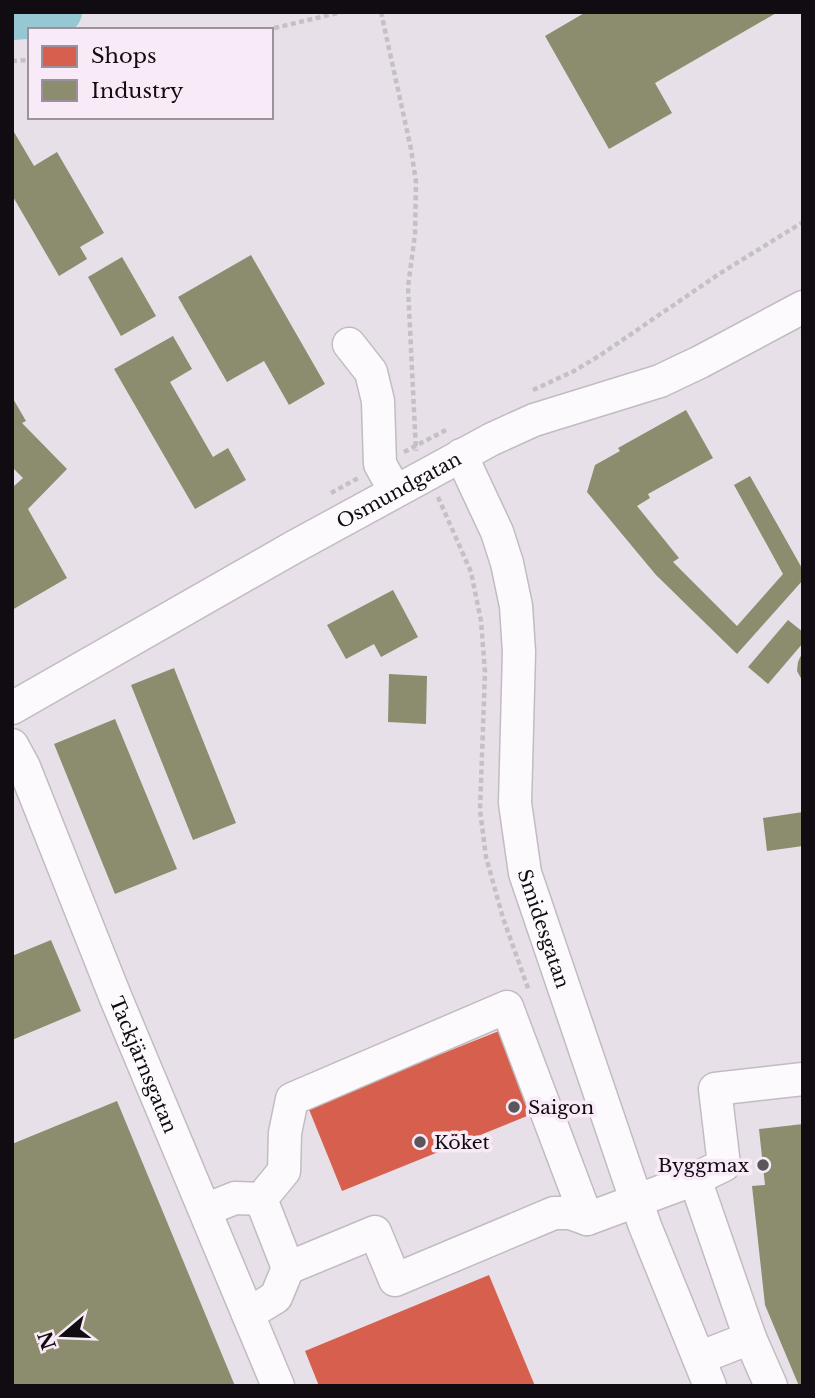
<svg xmlns="http://www.w3.org/2000/svg" width="815" height="1398" font-family="'Libre Baskerville',serif">
<style>
.shops{fill:#d6604d}
.industry{fill:#8c8c6e}
.lines{fill:none;stroke-linecap:round;stroke-linejoin:round}
.river{stroke:#96c8d4;stroke-width:42}
.minor-casing{stroke:#c1bcc1;stroke-width:35}
.path{stroke:#c4c0c4;stroke-width:4.5;stroke-dasharray:5 3.5;stroke-linecap:butt}
.minor{stroke:#fcfafc;stroke-width:32}
.poi-dot{fill:#5c565c;stroke:#f9eaf8;stroke-width:2.5}
.labels{text-anchor:middle;dominant-baseline:central;stroke-width:7;stroke-linejoin:round;paint-order:stroke}
.street-label{font-size:19px;fill:#110c11;stroke:#f9eaf8}
.poi-label{font-size:19px;fill:#110c11;stroke:#f9eaf8;text-anchor:start}
</style>
<rect width="100%" height="100%" fill="#e8e0e8"/>
<g class="shops">
<path d="M504,1029L537,1112L342,1191L308,1107Z"/>
<path d="M489,1275L535,1386H319L305,1351Z"/>
</g>
<g class="industry">
<path d="M586,12H778L655,83L672,113L609,149L545,36Z"/>
<path d="M14,132L34,166L57,152L104,233L80,247L87,259L59,276L12,195V133Z"/>
<path d="M251,255L325,384L289,405L264,361L227,382L178,297Z"/>
<path d="M122,257L156,316L121,336L88,277Z"/>
<path d="M173,336L192,369L170,382L213,457L228,448L246,480L195,509L114,369Z"/>
<path d="M12,397L26,421L22,423L67,469L28,509L67,578L12,610V483L14,486L23,478L12,467Z"/>
<path d="M686,410L713,458L648,494L650,498L637,506L679,558L673,562L737,626L783,574L734,485L750,476L803,570V580L737,654L656,575L587,492L595,465L620,451L618,448Z"/>
<path d="M393,590L418,637L381,657L374,644L346,659L327,625Z"/>
<path d="M788,620L803,632V643L768,684L748,667Z"/>
<path d="M803,651V682L797,671L798,662Z"/>
<path d="M174,668L236,823L193,840L131,685Z"/>
<path d="M389,674L427,676L426,724L388,722Z"/>
<path d="M115,719L177,869L115,894L54,744Z"/>
<path d="M803,812V846L767,851L763,818Z"/>
<path d="M51,940L81,1011L12,1040V956Z"/>
<path d="M117,1101L235,1386H12V1144Z"/>
<path d="M803,1124V1386H799L765,1305L752,1186L765,1185L759,1129Z"/>
</g>
<g class="lines">
<path class="river" d="M12,19L39,17L61,12"/>
<g class="minor-casing">
<g id="minor">
<path d="M349,344L371,372L378,401L380,464L395,491"/>
<path id="s1" d="M461,455L497,532L507,563L516,606L519,652L515,803L525,873L645,1226L710,1386"/>
<path id="s2" d="M12,708L294,547L492,439L534,420L660,381L700,362L803,307"/>
<path id="s3" d="M12,745L24,767L115,996L278,1386"/>
<path d="M695,1179L724,1165L715,1089L803,1079"/>
<path d="M261,1199L288,1268"/>
<path d="M205,1210L235,1198L261,1199L284,1171L285,1133L292,1099L507,1007L587,1219L570,1213H554L395,1280L375,1232L288,1268L276,1297L248,1314"/>
<path d="M587,1219L695,1179L750,1338"/>
<path d="M699,1358L750,1338L771,1386"/>
</g>
</g>
<g class="path">
<path d="M381,12L411,149L416,182L415,234L408,287L416,451"/>
<path d="M266,30L342,12"/>
<path d="M12,61L30,60"/>
<path d="M533,390L574,371L599,356L719,274L803,222"/>
<path d="M404,452L446,430"/>
<path d="M331,493L360,477"/>
<path d="M438,497L471,572L481,621L485,672L480,810L486,857L503,918L529,991"/>
</g>
<use href="#minor" class="minor"/>
</g>
<g class="poi-dot">
<circle cx="514" cy="1107" r="7"/>
<circle cx="420" cy="1142" r="7"/>
<circle cx="763" cy="1165" r="7"/>
</g>
<g class="labels">
<g class="street-label">
<text stroke="none"><textPath href="#s2" startOffset="444">Osmundgatan</textPath></text>
<text stroke="none"><textPath href="#s1" startOffset="488">Smidesgatan</textPath></text>
<text stroke="none"><textPath href="#s3" startOffset="346">Tackjärnsgatan</textPath></text>
</g>
<g class="poi-label">
<text x="528" y="1107">Saigon</text>
<text x="434" y="1142">Köket</text>
<text x="749" y="1165" text-anchor="end">Byggmax</text>
</g>
</g>
<rect width="815" height="1398" fill="none" stroke="#110c11" stroke-width="28"/>
<rect x="28" y="28" width="245" height="91" fill="#f9eaf8" stroke="#9c919c" stroke-width="2"/>
<rect x="42" y="46" width="35" height="21" fill="#d6604d" stroke="#9c919c" stroke-width="2"/>
<text x="91" y="63" font-size="21" fill="#110c11">Shops</text>
<rect x="42" y="80" width="35" height="21" fill="#8c8c6e" stroke="#9c919c" stroke-width="2"/>
<text x="91" y="98" font-size="21" fill="#110c11">Industry</text>
<g transform="translate(63 1335) rotate(251)" stroke="#f9eaf8" stroke-width="5" paint-order="stroke">
<path d="M0-5L12 26L0 18L-12 26Z" fill="#110c11"/>
<text y="-10" font-size="19" font-weight="bold" text-anchor="middle" fill="#110c11">N</text>
</g>
</svg>
